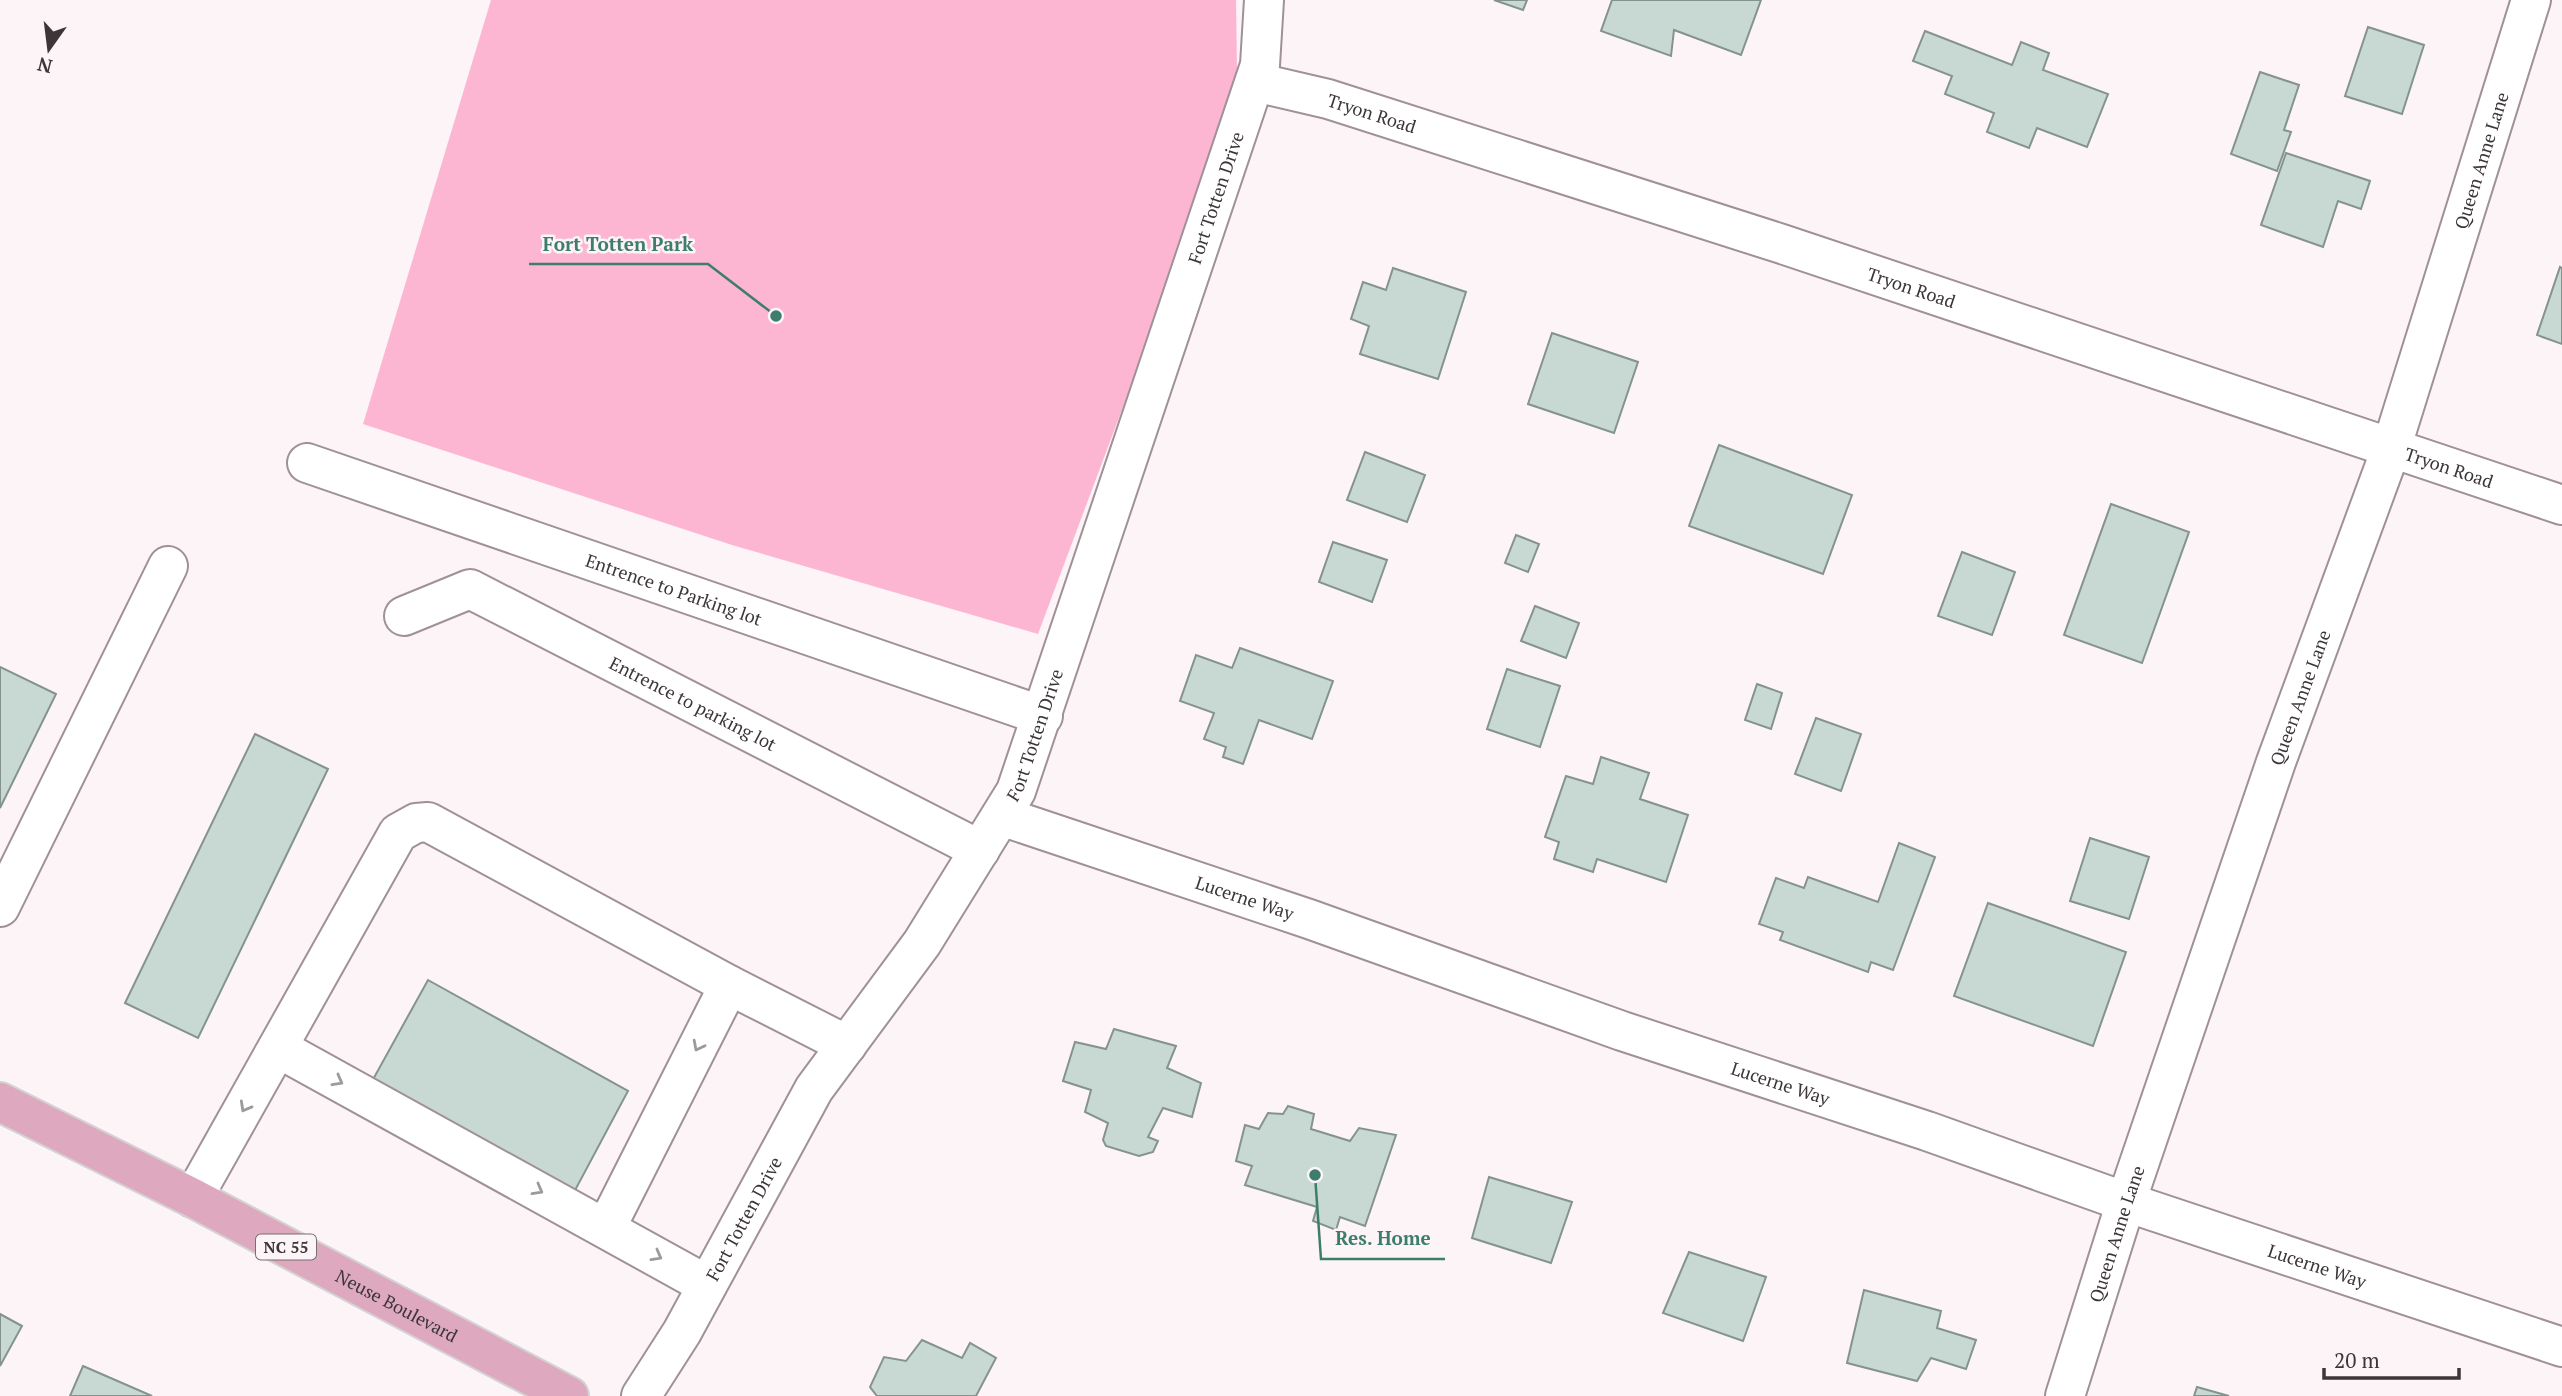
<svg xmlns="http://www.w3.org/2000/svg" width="2562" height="1396" font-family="'PT Serif',serif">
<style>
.green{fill:#fdb6d1}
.building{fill:#c8d8d2;stroke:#84938e;stroke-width:2}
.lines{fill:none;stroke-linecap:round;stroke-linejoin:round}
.minor-casing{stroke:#9f9196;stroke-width:42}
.major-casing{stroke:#d4d3d3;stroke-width:42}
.minor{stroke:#fff;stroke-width:38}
.major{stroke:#dea9bf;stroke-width:38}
.oneway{stroke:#9e9a9c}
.labels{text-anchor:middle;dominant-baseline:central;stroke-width:5;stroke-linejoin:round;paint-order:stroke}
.shield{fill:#fdf4f7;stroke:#766f72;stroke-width:2}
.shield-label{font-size:16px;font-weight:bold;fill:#3c3639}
.street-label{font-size:18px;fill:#3c3639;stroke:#fdf4f7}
.leader{fill:none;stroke:#3e7d6b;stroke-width:2.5}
.callout-dot{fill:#3e7d6b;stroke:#fdf4f7;stroke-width:2.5}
.callout-label{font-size:19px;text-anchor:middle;font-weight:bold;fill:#3e7d6b;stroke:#fdf4f7;stroke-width:5;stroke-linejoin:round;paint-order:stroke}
</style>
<rect width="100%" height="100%" fill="#fdf4f7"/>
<path class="green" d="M491,0H1236L1237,69L1197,209L1038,634L732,545L363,424Z"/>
<g class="building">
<path d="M1494,0H1527L1523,10Z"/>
<path d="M1612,0H1761L1741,55L1674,30L1671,56L1601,31Z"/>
<path d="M2368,27L2424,45L2402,114L2345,96Z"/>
<path d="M1925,31L2012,65L2021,42L2049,53L2043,70L2108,94L2087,147L2037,128L2029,148L1987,132L1994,113L1945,94L1952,76L1913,61Z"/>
<path d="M2260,72L2299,85L2284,130L2291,132L2277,171L2231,154Z"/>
<path d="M2286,153L2370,181L2361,209L2338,201L2323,247L2261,225Z"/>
<path d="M2560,267L2562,268V344L2537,335Z"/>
<path d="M1393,268L1466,292L1438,379L1360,354L1369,326L1351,319L1363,282L1386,290Z"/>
<path d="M1552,333L1638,362L1614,433L1528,404Z"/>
<path d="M1719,445L1852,495L1823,574L1689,526Z"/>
<path d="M1365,452L1425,475L1407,522L1347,500Z"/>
<path d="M2111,504L2189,532L2142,663L2064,635Z"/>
<path d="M1516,535L1539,544L1528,572L1505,563Z"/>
<path d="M1333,542L1387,560L1372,602L1319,582Z"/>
<path d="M1962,552L2015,572L1992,635L1938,616Z"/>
<path d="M1535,606L1579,623L1566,658L1521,641Z"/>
<path d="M1240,648L1333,681L1312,739L1259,720L1243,764L1223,757L1226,747L1204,739L1214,713L1180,701L1196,655L1232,668Z"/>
<path d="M0,667L56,694L0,808Z"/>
<path d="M1507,669L1560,686L1540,747L1487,729Z"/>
<path d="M1757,684L1782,693L1771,729L1745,720Z"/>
<path d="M1816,718L1861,734L1841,791L1795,774Z"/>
<path d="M255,734L328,769L198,1038L125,1003Z"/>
<path d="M1601,757L1649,773L1640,799L1688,815L1666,882L1597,859L1593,872L1554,859L1559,842L1545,837L1566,776L1593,784Z"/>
<path d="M2090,838L2149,857L2129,919L2070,901Z"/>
<path d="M1899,843L1935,857L1893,970L1871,962L1868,972L1780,940L1783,932L1759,924L1776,878L1804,888L1808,877L1878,902Z"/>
<path d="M1988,903L2126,952L2093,1046L1954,996Z"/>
<path d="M428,980L628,1091L572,1196L371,1083Z"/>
<path d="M1114,1029L1176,1046L1167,1068L1201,1083L1192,1117L1163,1108L1148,1137L1158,1141L1153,1152L1139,1156L1106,1146L1103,1140L1108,1123L1085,1112L1091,1090L1063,1081L1075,1042L1106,1049Z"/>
<path d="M1288,1106L1314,1114L1311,1129L1350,1141L1359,1128L1396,1135L1365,1226L1340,1217L1336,1230L1313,1221L1317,1207L1245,1185L1252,1166L1236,1161L1245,1125L1259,1129L1268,1113L1283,1114Z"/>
<path d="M1489,1177L1572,1202L1551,1263L1472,1238Z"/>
<path d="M1689,1252L1766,1277L1743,1341L1663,1313Z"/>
<path d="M1864,1290L1941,1311L1937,1328L1976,1340L1966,1369L1931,1358L1917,1381L1847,1363Z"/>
<path d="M0,1314L22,1326L0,1366Z"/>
<path d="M922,1340L962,1358L970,1343L996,1358L976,1396H877L870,1387L884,1357L906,1361Z"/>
<path d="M83,1366L152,1396H70Z"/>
<path d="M2197,1387L2229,1396H2194Z"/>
</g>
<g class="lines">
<g class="minor-casing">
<g id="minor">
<path id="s1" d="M1255,82L1328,99L1782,244L2562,505"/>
<path id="s2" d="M307,463L1043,716"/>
<path id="s3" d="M404,616L470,589L980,850"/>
<path id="s4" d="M1001,816L1309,919L1622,1031L1927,1131L2126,1202L2562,1347"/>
<path d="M0,907L168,566"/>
<path d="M278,1048L707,1285"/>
<path d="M193,1198L398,833L416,823L428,822L729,985L847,1045"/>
<path d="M606,1228L729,985"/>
<path id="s5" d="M641,1396L682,1332L814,1089L922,943L1016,791L1260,65L1264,0"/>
<path id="s6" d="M2065,1396L2126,1202L2276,762L2391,449L2531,0"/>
</g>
</g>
<g class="major-casing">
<g id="major">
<path id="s7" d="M0,1102L193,1198L569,1396"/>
</g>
</g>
<use href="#minor" class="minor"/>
<use href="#major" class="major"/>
</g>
<defs><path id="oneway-chevron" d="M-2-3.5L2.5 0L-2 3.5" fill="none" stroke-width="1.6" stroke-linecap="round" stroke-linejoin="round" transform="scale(1.75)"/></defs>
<g class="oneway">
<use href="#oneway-chevron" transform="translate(698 1046) rotate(117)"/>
<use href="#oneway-chevron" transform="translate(338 1081) rotate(29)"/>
<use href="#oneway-chevron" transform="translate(245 1107) rotate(119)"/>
<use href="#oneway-chevron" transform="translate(538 1190) rotate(29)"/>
<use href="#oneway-chevron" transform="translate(657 1256) rotate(29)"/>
</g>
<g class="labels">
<rect class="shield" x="256" y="1234.5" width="60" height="25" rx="5"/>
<g class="shield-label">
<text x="286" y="1247">NC 55</text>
</g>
<g class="street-label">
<text stroke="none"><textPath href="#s1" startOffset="121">Tryon Road</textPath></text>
<text stroke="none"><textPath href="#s6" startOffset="1304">Queen Anne Lane</textPath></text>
<text stroke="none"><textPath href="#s5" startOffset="1339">Fort Totten Drive</textPath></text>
<text stroke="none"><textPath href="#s1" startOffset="688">Tryon Road</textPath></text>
<text stroke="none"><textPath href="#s1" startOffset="1255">Tryon Road</textPath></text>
<text stroke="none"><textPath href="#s2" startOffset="388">Entrence to Parking lot</textPath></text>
<text stroke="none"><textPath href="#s6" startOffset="737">Queen Anne Lane</textPath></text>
<text stroke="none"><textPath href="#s3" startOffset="322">Entrence to parking lot</textPath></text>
<text stroke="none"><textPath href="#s5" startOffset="772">Fort Totten Drive</textPath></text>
<text stroke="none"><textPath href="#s4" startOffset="257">Lucerne Way</textPath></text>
<text stroke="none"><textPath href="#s4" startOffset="824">Lucerne Way</textPath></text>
<text stroke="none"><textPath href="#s5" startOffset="205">Fort Totten Drive</textPath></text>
<text stroke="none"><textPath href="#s6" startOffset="170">Queen Anne Lane</textPath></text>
<text stroke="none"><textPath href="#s4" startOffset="1391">Lucerne Way</textPath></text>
<text stroke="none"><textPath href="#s7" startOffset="446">Neuse Boulevard</textPath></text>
</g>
</g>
<path class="leader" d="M776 316L708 264H529M1315 1175L1321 1259H1445"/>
<g class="callout-dot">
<circle cx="776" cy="316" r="7"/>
<circle cx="1315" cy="1175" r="7"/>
</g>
<g class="callout-label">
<text x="618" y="251">Fort Totten Park</text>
<text x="1383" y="1245">Res. Home</text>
</g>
<g transform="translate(49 49) rotate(194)" stroke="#fdf4f7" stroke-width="5" paint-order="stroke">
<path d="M0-5L12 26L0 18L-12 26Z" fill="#3c3639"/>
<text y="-10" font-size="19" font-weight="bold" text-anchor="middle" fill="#3c3639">N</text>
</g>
<path d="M2324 1368v10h135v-10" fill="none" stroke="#3c3639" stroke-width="3.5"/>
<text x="2334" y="1368" font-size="21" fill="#3c3639" stroke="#fdf4f7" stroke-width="5" paint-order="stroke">20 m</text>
</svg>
